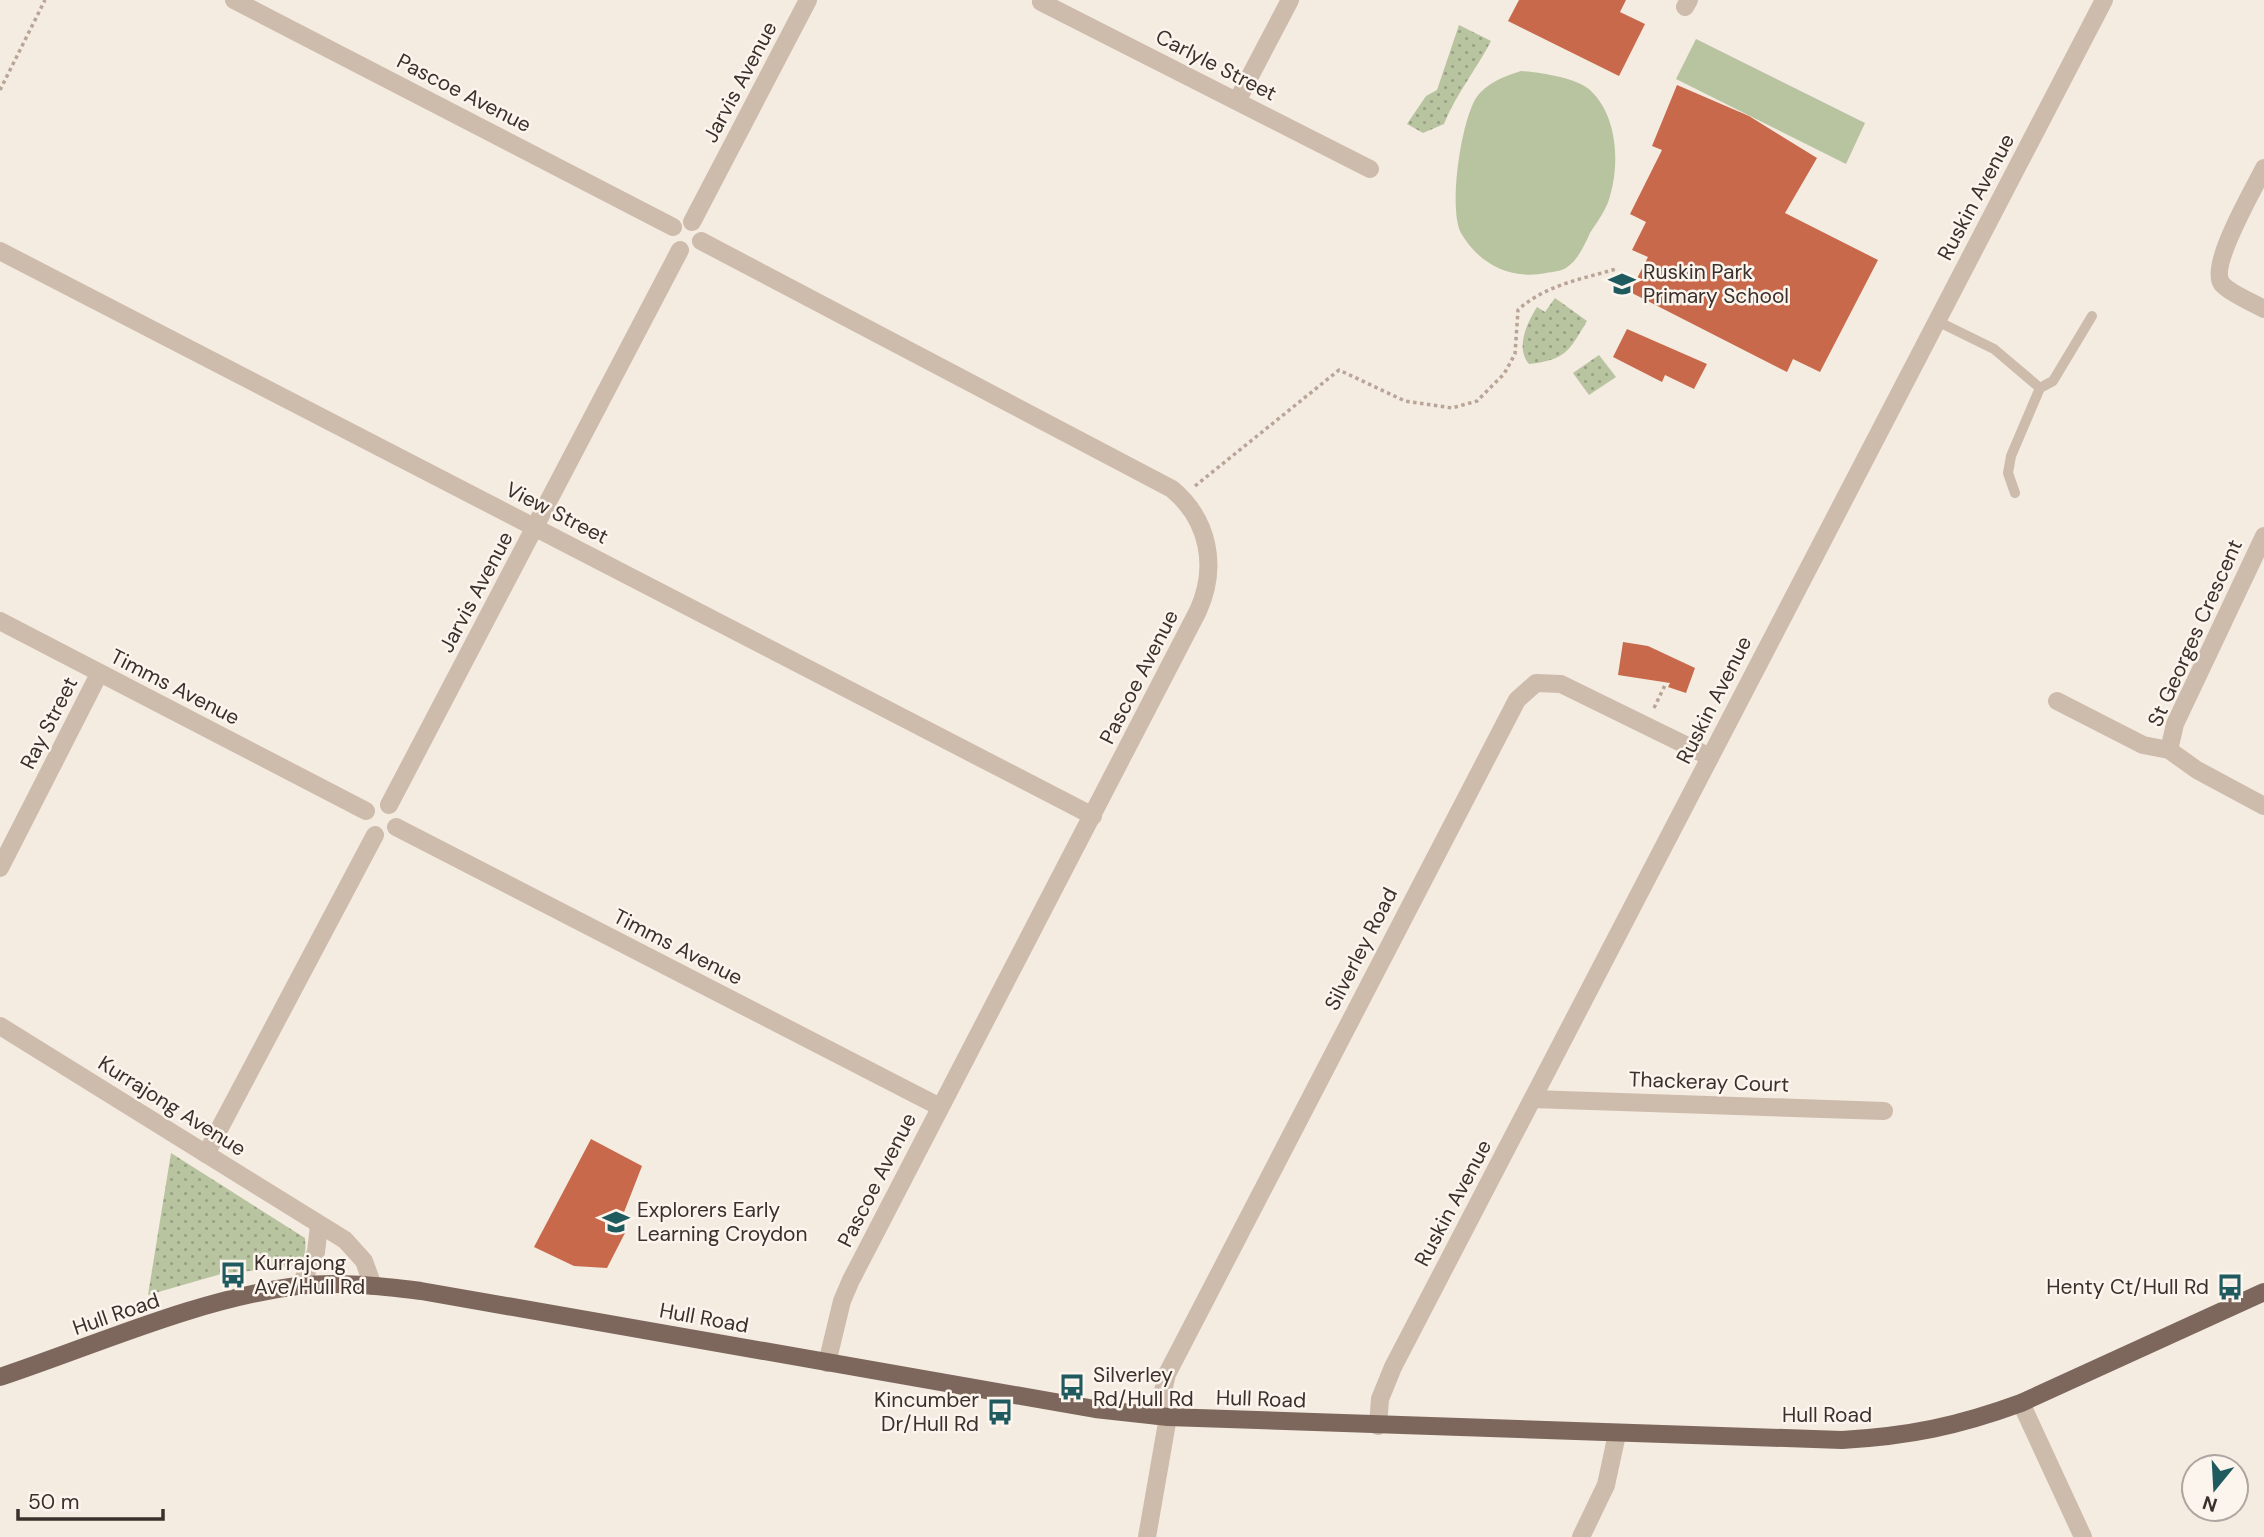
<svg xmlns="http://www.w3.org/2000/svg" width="2264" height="1537" font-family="'DM Sans',sans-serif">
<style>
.grass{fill:url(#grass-dots)}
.pitch{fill:#b8c4a0}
.building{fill:#c8694b}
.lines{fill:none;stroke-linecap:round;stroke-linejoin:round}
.path{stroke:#b9a596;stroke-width:3.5;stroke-dasharray:3.5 3.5;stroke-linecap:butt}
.service{stroke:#cdbbac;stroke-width:10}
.minor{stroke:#cdbbac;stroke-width:18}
.primary{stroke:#7d675c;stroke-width:18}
.labels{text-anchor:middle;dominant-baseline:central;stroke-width:5;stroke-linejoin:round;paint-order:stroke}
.street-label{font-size:21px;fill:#3b302b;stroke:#fbf5ee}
.poi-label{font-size:21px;fill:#3b302b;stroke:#fbf5ee;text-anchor:start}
</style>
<defs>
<pattern id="grass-dots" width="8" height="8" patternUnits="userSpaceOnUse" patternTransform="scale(1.75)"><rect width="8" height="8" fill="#b8c4a0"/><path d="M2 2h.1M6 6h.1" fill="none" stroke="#97a083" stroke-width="1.8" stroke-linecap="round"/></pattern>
</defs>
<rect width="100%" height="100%" fill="#f4ebe1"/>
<g class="grass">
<path d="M1459,25L1491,41C1476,70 1456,94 1444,124L1423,133L1407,124L1426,96L1437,90Z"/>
<path d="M1555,298L1587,321C1569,351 1566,360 1529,364C1515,348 1527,323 1537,307L1545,312Z"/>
<path d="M1599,355L1616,377L1589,395L1573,373Z"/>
<path d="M171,1153L305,1238C306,1252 306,1257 295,1266L221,1274L148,1295Z"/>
</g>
<g class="pitch">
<path d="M1696,39L1865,123L1846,164L1676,79Z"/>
<path d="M1521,71C1539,72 1579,78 1591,91C1617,116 1620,162 1610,196C1607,209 1597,222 1590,233C1584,246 1578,260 1566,268C1561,271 1552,272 1546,273C1510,280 1479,264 1461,233C1448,209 1461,122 1476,98C1486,83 1505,76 1521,71Z"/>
</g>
<g class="building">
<path d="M1519,0H1626L1620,12L1645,24L1619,76L1508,21Z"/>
<path d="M1677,85L1749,116L1817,158L1785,213L1878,260L1820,372L1793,359L1787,372L1630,292L1648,257L1632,250L1646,222L1630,214L1662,150L1652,146Z"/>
<path d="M1627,329L1707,364L1694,389L1665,375L1662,382L1613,357Z"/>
<path d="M1623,642L1648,646L1695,668L1686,693L1668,687L1670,683L1618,675Z"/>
<path d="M591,1139L642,1166L619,1225L627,1229L607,1268L574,1266L534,1247Z"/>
</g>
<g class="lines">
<g class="path">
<path d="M0,90L45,0"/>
<path d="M1195,486L1339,370L1405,401L1452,408L1477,401L1504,374L1515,354L1518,310C1545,285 1582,279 1616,269"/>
<path d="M1654,708L1666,683"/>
</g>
<g class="service">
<path d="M1937,321L1994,349L2040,388"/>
<path d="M2015,493L2008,473L2011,456L2040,388L2053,381L2092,316"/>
</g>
<g class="minor">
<path d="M234,0L673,227"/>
<path d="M1041,2L1370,169"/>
<path d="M1685,7L1689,0"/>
<path d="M1237,101L1290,0"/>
<path d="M2264,168C2254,189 2208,266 2222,284C2231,294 2252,302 2264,309"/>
<path d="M692,222L808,0"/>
<path d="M701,241L1172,489C1209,520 1218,567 1198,611L851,1280L842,1301L827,1363"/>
<path d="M0,251L1093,816"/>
<path d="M0,621L366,811"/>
<path d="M2057,701L2143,745L2169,750L2197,770L2264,806"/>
<path d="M2169,750L2175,724L2264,536"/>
<path d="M389,805L680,250"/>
<path d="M396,827L940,1107"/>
<path d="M0,868L99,674"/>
<path d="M0,1026L345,1240L364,1261L373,1286"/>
<path d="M1533,1099L1884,1111"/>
<path d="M206,1154L375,835"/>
<path d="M300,1286L316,1252L319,1226"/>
<path d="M2021,1403L2083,1537"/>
<path d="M1157,1416L1167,1374L1517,700L1536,683L1561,684L1710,757"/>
<path d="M1378,1426L1380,1399L1393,1367L2104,0"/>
<path d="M1147,1537L1168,1417"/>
<path d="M1581,1537L1606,1485L1617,1434"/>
</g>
<path class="primary" d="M0,1377C96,1345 197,1299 297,1286C338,1281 381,1286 421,1291L1095,1409L1168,1417L1842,1440C1910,1436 1958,1426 2021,1403L2264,1292"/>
</g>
<defs>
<g id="school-bare" transform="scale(2.1)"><path d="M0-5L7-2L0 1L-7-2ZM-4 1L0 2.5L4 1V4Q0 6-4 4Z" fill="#1f5a5e" stroke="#fbf5ee" stroke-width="2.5" paint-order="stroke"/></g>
<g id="bus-bare" transform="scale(2.1)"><path d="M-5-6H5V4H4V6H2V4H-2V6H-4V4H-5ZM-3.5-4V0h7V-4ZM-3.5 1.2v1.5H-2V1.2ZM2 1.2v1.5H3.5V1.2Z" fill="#1f5a5e" stroke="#fbf5ee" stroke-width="2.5" paint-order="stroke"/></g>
</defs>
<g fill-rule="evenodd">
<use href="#school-bare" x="1622" y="284"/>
<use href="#school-bare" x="616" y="1222"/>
<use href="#bus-bare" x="233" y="1275"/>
<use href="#bus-bare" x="2230" y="1287"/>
<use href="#bus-bare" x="1072" y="1387"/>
<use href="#bus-bare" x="1000" y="1412"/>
</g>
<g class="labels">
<g class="street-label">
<text transform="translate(1216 65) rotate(27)">Carlyle Street</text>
<text transform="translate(740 82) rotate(-62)">Jarvis Avenue</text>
<text transform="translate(464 93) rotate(27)">Pascoe Avenue</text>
<text transform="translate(1976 197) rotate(-62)">Ruskin Avenue</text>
<text transform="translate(557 513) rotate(27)">View Street</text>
<text transform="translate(476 592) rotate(-62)">Jarvis Avenue</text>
<text transform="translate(2195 633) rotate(-66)">St Georges Crescent</text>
<text transform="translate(1139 677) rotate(-63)">Pascoe Avenue</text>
<text transform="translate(175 687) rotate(27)">Timms Avenue</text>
<text transform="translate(1714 700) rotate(-63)">Ruskin Avenue</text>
<text transform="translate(49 723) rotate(-63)">Ray Street</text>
<text transform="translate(678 947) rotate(27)">Timms Avenue</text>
<text transform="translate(1361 949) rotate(-63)">Silverley Road</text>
<text transform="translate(1709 1082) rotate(2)">Thackeray Court</text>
<text transform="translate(172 1106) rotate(32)">Kurrajong Avenue</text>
<text transform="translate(877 1180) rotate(-63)">Pascoe Avenue</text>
<text transform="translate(1453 1203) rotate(-62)">Ruskin Avenue</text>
<text transform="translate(116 1314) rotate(-19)">Hull Road</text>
<text transform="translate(704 1318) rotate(10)">Hull Road</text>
<text transform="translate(1261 1399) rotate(2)">Hull Road</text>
<text x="1827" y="1415">Hull Road</text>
</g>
<g class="poi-label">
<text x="1643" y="272">Ruskin Park<tspan x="1643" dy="24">Primary School</tspan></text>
<text x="637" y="1210">Explorers Early<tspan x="637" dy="24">Learning Croydon</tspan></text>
<text x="254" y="1263">Kurrajong<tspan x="254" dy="24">Ave/Hull Rd</tspan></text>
<text x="2209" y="1287" text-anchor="end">Henty Ct/Hull Rd</text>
<text x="1093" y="1375">Silverley<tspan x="1093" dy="24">Rd/Hull Rd</tspan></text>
<text x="979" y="1400" text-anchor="end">Kincumber<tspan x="979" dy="24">Dr/Hull Rd</tspan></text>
</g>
</g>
<g transform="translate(2215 1488) rotate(198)"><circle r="33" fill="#fbf5ee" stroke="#aea6a0" stroke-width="2"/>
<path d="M0-5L12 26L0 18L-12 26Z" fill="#1f5a5e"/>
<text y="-10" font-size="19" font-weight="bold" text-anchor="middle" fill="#3b302b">N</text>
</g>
<path d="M18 1509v10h145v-10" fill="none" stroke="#3b302b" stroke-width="3.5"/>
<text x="28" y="1509" font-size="21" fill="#3b302b" stroke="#fbf5ee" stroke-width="5" paint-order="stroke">50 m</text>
</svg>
